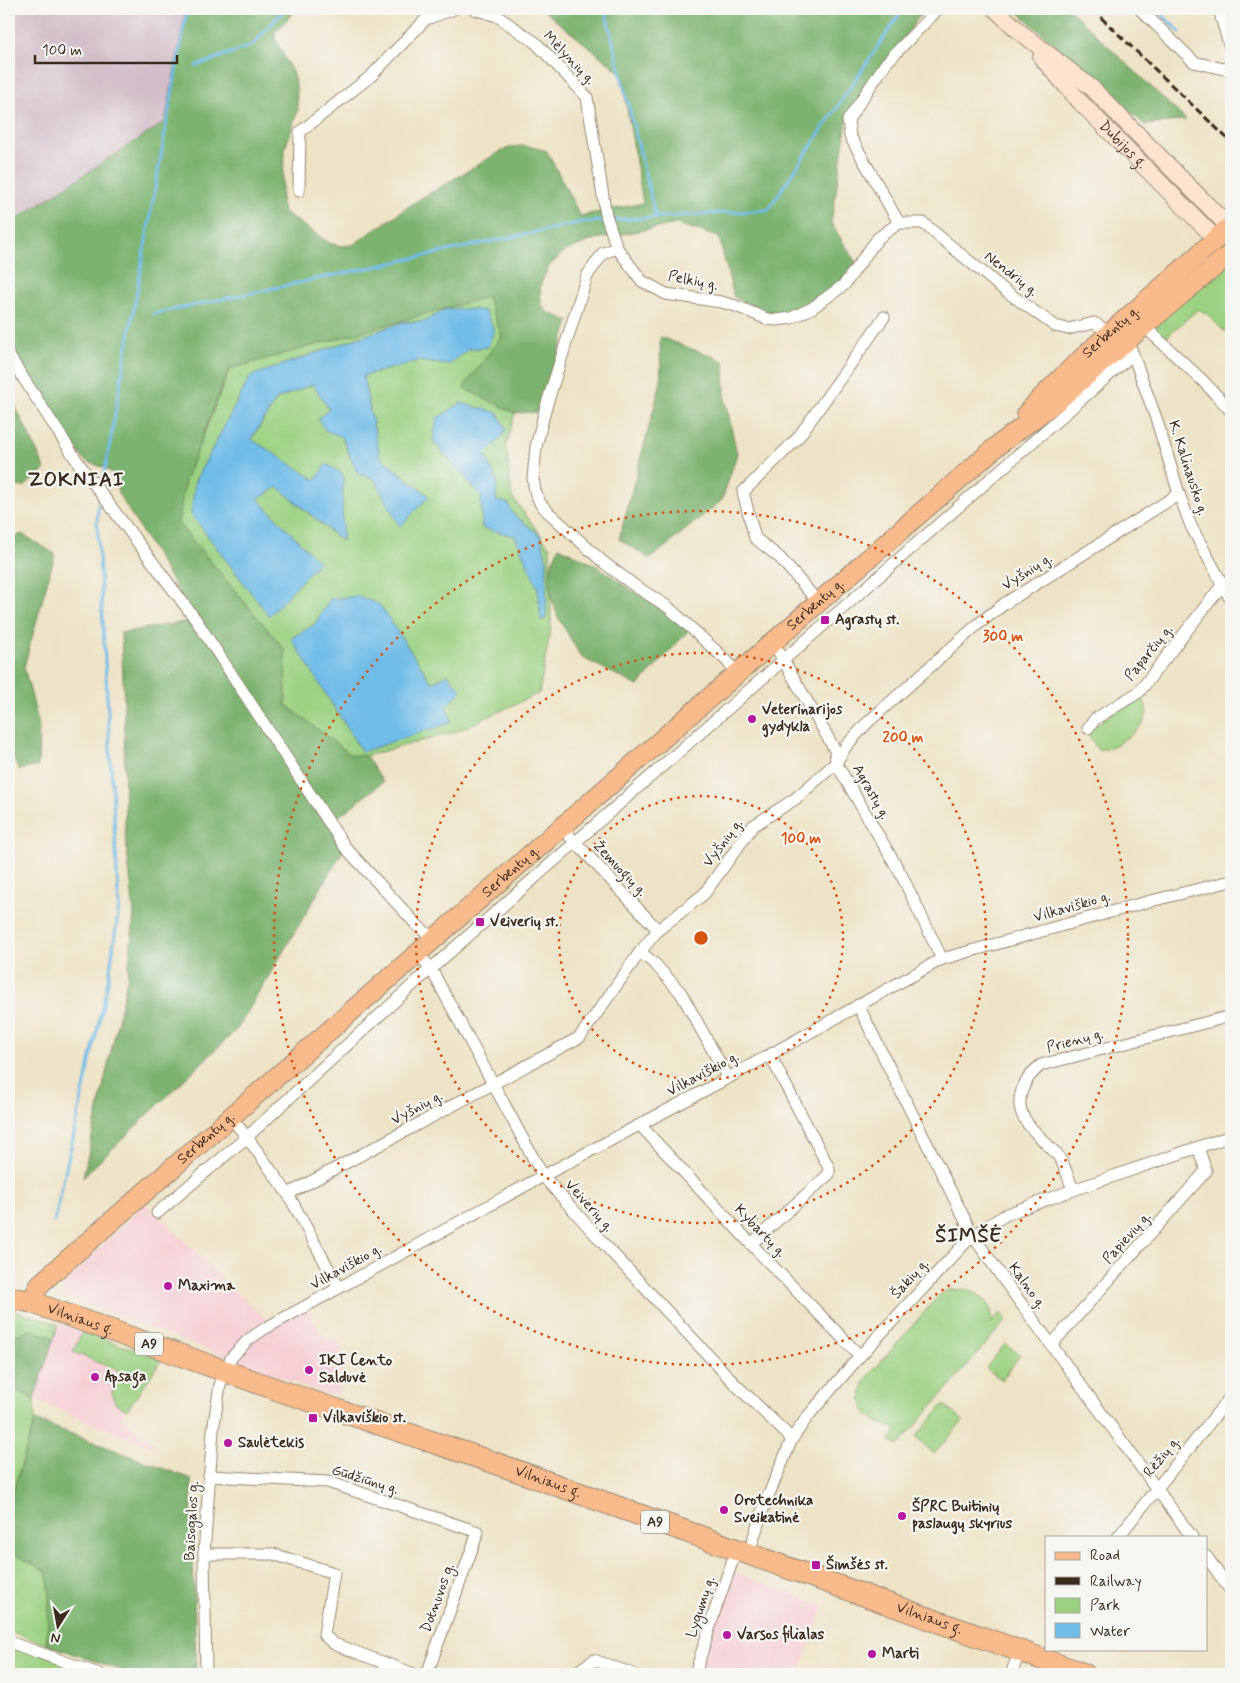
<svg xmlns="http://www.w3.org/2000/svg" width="1240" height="1683" font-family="Mynerve,sans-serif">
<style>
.built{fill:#f7cfd5}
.industrial{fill:#d2bdc8}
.green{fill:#9cd182;stroke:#6c7e50;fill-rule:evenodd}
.forest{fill:#7db370;stroke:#5c6e47}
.water{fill:#6fbce8;stroke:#557383}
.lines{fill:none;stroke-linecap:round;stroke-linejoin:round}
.stream{stroke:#6fbce8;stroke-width:3}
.street-casing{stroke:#948672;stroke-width:13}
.secondary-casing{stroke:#948672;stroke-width:18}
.primary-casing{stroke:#948672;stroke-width:21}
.highway-casing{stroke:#948672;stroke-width:23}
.street{stroke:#fff;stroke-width:11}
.secondary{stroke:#fde4d1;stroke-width:16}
.primary{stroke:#fabb8c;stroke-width:19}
.highway{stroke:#fabb8c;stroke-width:21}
.rail{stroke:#3b2a1e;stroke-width:3;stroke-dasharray:8 4;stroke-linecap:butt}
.ring{fill:none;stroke:#d7540e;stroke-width:2.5;stroke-dasharray:2.5 5}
.poi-dot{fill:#b5179e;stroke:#f6f6f2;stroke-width:2}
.labels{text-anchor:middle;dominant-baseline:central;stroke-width:4.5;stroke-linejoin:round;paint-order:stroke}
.shield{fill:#f6f6f2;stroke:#73675e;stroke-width:1}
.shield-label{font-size:14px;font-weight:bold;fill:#3b2a1e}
.street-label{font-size:15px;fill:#3b2a1e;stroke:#f6f6f2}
.poi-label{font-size:15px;font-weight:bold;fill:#3b2a1e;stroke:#f6f6f2;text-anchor:start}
.district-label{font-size:20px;font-weight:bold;letter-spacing:1px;fill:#3b2a1e;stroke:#f6f6f2}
.centre{fill:#d7540e;stroke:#f6f6f2;stroke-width:2.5}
.ring-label{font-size:15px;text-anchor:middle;font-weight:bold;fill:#d7540e;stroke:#f6f6f2;stroke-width:4.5;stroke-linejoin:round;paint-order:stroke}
</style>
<rect width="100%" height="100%" fill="#f6f6f2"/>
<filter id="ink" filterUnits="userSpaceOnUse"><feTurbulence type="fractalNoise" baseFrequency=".02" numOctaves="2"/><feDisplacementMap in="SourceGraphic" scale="10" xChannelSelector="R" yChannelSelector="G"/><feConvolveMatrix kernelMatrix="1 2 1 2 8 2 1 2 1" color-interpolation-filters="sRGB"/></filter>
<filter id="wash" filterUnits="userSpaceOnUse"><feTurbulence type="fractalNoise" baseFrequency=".0096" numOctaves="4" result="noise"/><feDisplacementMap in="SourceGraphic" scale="20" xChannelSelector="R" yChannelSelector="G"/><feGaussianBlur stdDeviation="1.12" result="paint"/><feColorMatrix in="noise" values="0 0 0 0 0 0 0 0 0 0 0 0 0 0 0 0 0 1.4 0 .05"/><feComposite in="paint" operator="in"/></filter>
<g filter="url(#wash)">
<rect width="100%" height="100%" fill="#eee3c6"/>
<g class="built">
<path d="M144,1203L157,1213L225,1282L272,1324L306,1306L321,1335L340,1342L341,1386L338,1394L329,1395L65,1296L61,1291L64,1285Z"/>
<path d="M58,1324L82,1332L73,1352L119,1372L115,1403L127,1410L119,1417L155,1444L152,1448L34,1399Z"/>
<path d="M729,1570L824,1606L799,1674H695Z"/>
</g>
<path class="industrial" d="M9,9H186L165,122L21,216L9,219Z"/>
<g class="green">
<path d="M1225,265H1231V338L1206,313L1198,309L1165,338L1151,325Z"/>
<path d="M487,296L502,336L464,387L515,413L506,446L512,497L550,547L551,628L539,693L455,732L366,756L351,755L286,705L285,650L178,523L185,481L230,369ZM447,309L488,347L469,349L448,365L418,361L363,376L380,457L429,496L400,526L374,478L358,474L329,409L313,384L277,399L251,440L316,481L343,474L341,541L278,487L257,499L195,481L251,376L403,322H423ZM502,437L485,454L497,481L496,501L508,503L513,514L541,536L547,562L546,618L541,620L538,588L515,535L482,528L481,496L433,441ZM379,604L432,683L462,690L446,706L292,638L314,625Z"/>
<path d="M1139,692C1155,715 1143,727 1123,740C1114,746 1108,751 1097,749L1087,732Z"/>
<path d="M964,1289C981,1293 995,1304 991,1323L1000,1313L1007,1319L898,1446L890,1440L898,1429C870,1424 853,1407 866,1379L939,1295L947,1290Z"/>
<path d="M9,1309L58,1324L54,1338L31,1330L9,1337Z"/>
<path d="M82,1332L162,1359L127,1410L115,1403L112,1392L119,1371L73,1352Z"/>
<path d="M1005,1344L1020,1355L1002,1380L986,1368Z"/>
<path d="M9,1387L34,1399L35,1420L9,1505Z"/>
<path d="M944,1404L963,1421L934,1454L916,1437Z"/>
<path d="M9,1551L46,1571L50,1593L46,1644L9,1631Z"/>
<path d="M9,1642L99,1674H9Z"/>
</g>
<g class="forest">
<path d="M186,9H297L275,32V39L292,72L296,86L298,109L285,149L281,203L284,212L329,243L339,246L353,245L415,202L503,150C521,143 530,146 547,151L580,216L643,203L621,73L542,9H924L847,120L831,223L856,263L838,285L795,312L779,316L769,314L734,297L719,237L677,224L595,239L565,251L549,266L540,285L541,304L547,312L569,321L540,412L515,413L463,388L502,336L487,297L229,369L185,481L178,523L285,650L286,705L351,755L366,756L383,782L329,824L345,847L238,1028L83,1177L128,975L134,914L125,831L124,702L121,633L196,620L118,493L116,476L105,468L85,461L9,351V219L21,216L165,122Z"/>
<path d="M1015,9H1069L1186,120L1145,125Z"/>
<path d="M660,337L724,361L725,399L737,454L722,500L650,559L619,539L661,382Z"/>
<path d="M9,392L45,469L24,487L9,485Z"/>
<path d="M22,534L55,554L24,667L39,725L38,766L19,770L9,749V539Z"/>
<path d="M559,547L597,566L628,588L665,611L688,631L638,686L581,657L558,617L551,596L550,577L553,560Z"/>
<path d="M31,1330L54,1338L34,1399L9,1387V1337Z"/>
<path d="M35,1420L191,1479L196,1674H132L46,1644L50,1593L46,1571L9,1551V1505Z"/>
</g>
<g class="water">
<path d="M447,309H472L485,311L494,330L488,347L469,349L448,365L418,361L363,376L380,457L429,496L400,527L374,478L358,474L342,437L325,430L318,419L329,409L313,384L277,399L251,439L316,480L326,464L343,474L342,541L278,487L258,499L319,562L269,616L191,514L195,481L251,376L403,322H423Z"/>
<path d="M461,403L498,413L506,428L502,437L485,454L497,481L496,501L508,503L513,514L541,536L547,562L546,618L541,621L538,588L515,536L482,528L481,496L433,441L437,418Z"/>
<path d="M357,596L379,604L432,683L447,674L462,690L446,706L452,722L362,752L291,638L314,625L330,599Z"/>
</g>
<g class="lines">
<g class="stream">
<path d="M605,9L656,218"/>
<path d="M1156,9L1180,32"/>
<path d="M196,66L252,45L285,9"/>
<path d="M612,220L768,210L903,9"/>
<path d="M153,314L583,222L606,221"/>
<path d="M103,482L187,9"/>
<path d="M54,1222L109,977L119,907L97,520L98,505"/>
</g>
</g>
</g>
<g filter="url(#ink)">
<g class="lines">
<g class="street-casing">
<g id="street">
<path d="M474,9L497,16L536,43L587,97L606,215L617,248"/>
<path d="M1140,9L1194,62L1224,69L1231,68"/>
<path d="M1222,9L1221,17L1229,44L1231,46"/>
<path d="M299,191L300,132L371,76L426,19L454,9"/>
<path d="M899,223H923L1003,289L1055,326L1068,329L1094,323L1109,332"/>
<path d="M1144,326L1203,381L1231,411"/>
<path d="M1131,349L1157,421L1179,494L1191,526L1231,600"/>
<path d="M9,356L79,464L196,620L345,847L416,924L433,939"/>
<path d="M818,602L780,558L755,538L743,492L797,439L884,317"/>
<path d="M773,642L835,750L836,763L901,874L942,959"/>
<path d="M737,673L726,660L668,607L635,586L603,562L548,512L540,503L535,491L533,478L536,447L545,410L587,276L603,253L617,248L642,281L666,294L721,302L736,306L767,319L777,320L791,318L812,308L844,285L878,238L899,223L850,136L848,120L886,63L938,9"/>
<path d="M1088,728L1095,719L1139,692L1223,584"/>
<path d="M561,827L658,930"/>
<path d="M640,952L655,964L681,993L728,1078"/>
<path d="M418,953L431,969L543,1176L603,1243L736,1385L792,1439"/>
<path d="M858,1005L973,1236L1009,1287L1192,1537"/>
<path d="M230,1117L247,1137L288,1194L339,1288"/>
<path d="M640,1125L751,1244L860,1356"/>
<path d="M1073,1190C1069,1179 1065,1166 1059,1157C1043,1137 1011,1120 1022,1090C1026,1079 1032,1072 1041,1065L1231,1016"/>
<path d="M288,1194L580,1037L640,952L658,930L704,894L753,826L795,799L836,763L846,746L867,723L977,625L1004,604L1179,494"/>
<path d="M157,1213L247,1137L418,980L1133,354"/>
<path d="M751,1244L829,1174V1168L770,1055"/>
<path d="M1052,1344L1206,1171L1198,1147"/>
<path d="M209,1476L328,1482L478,1532L427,1674"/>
<path d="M1118,1537L1231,1396"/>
<path d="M204,1554H273L334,1573L324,1635L334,1644L414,1674"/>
<path d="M748,1555L764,1506L792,1439L808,1416L860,1356L966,1242L989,1225L1007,1214L1073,1190L1231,1136"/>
<path d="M1206,1556L1231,1591"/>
<path d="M9,1642L99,1674"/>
<path d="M206,1674L204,1554L213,1430L220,1385L231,1358L248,1340L264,1329L543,1176L728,1078L942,959L1143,903L1231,881"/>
<path d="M577,1674L578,1671L594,1660L633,1674"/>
<path d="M695,1674L715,1610L736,1551"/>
<path d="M1011,1674L1020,1651"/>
</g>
</g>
<g class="secondary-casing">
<g id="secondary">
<path d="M995,9L1019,31L1092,88L1229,227L1231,225"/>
<path id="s1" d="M1041,57L1081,103L1216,239"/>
</g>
</g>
<g class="primary-casing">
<g id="primary">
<path id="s2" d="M1026,414C1089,346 1162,290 1229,227L1231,230"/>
<path id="s3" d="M31,1302L40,1284L997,446L1057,401L1144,326L1231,253"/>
</g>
</g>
<g class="highway-casing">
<g id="highway">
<path id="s4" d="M9,1297L31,1302L281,1391L492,1462L1084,1674"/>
</g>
</g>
<use href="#street" class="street"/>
<use href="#secondary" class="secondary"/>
<use href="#primary" class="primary"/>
<use href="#highway" class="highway"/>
<path class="rail" d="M1092,9L1231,142"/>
</g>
</g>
<g class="ring">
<circle cx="701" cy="938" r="142"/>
<circle cx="701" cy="938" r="285"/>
<circle cx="701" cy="938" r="427"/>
</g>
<g class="poi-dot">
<rect x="820" y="615" width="10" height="10" rx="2.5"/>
<circle cx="752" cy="719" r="5"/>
<rect x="475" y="917" width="10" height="10" rx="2.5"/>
<circle cx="168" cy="1286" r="5"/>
<circle cx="309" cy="1370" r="5"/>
<circle cx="95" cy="1377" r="5"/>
<rect x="308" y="1413" width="10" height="10" rx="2.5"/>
<circle cx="228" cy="1443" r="5"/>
<circle cx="724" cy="1510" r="5"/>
<circle cx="902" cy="1516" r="5"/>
<rect x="811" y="1560" width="10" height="10" rx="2.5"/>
<circle cx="727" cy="1635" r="5"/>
<circle cx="872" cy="1654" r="5"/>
</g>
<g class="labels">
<g class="shield">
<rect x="135" y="1332.5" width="28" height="23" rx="4"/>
<rect x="641" y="1510.5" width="28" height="23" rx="4"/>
</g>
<g class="shield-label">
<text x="149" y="1344">A9</text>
<text x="655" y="1522">A9</text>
</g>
<g class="street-label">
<text transform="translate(569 58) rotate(46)">Mėlynių g.</text>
<text stroke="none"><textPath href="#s1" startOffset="120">Dubijos g.</textPath></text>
<text transform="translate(1011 274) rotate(38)">Nendrių g.</text>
<text transform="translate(693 281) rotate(11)">Pelkių g.</text>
<text stroke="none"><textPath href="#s2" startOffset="118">Serbentų g.</textPath></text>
<text transform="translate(1188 468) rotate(72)">K. Kalinausko g.</text>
<text transform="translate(1027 572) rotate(-32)">Vyšnių g.</text>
<text stroke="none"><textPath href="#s3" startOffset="1051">Serbentų g.</textPath></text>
<text transform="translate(1149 653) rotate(-51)">Paparčių g.</text>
<text transform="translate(871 792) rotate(60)">Agrastų g.</text>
<text transform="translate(723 843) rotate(-53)">Vyšnių g.</text>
<text transform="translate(620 869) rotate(46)">Žemuogių g.</text>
<text stroke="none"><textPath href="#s3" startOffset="646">Serbentų g.</textPath></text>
<text transform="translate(1072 907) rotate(-16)">Vilkaviškio g.</text>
<text transform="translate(1075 1041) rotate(-15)">Prienų g.</text>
<text transform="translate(703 1074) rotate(-28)">Vilkaviškio g.</text>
<text transform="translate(417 1108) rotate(-28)">Vyšnių g.</text>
<text stroke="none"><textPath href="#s3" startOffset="241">Serbentų g.</textPath></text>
<text transform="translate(589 1206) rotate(48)">Veiverių g.</text>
<text transform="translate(760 1231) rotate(46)">Kybartų g.</text>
<text transform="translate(1127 1238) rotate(-48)">Papievių g.</text>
<text transform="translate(346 1267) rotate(-29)">Vilkaviškio g.</text>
<text transform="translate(910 1279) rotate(-48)">Šakių g.</text>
<text transform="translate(1027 1286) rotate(54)">Kalno g.</text>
<text stroke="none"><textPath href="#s4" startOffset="75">Vilniaus g.</textPath></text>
<text transform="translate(1162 1457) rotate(-51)">Rėžių g.</text>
<text transform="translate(365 1480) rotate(17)">Gūdžiūnų g.</text>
<text stroke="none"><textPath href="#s4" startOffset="570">Vilniaus g.</textPath></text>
<text transform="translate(192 1521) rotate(-87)">Baisogalos g.</text>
<text transform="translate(438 1598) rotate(-70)">Dotnuvos g.</text>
<text transform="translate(701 1607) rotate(-72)">Lygumų g.</text>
<text stroke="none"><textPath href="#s4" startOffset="975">Vilniaus g.</textPath></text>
</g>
<g class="poi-label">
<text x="835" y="620">Agrastų st.</text>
<text x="762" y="710">Veterinarijos<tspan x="762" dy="17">gydykla</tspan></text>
<text x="490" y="922">Veiverių st.</text>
<text x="178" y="1286">Maxima</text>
<text x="319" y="1361">IKI Cento<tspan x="319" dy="17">Salduvė</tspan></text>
<text x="105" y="1377">Apsaga</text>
<text x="323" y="1418">Vilkaviškio st.</text>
<text x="238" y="1443">Saulėtekis</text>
<text x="734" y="1501">Orotechnika<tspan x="734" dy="17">Sveikatinė</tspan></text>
<text x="912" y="1507">ŠPRC Buitinių<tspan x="912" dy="17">paslaugų skyrius</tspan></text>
<text x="826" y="1565">Šimšės st.</text>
<text x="737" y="1635">Varsos filialas</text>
<text x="882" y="1654">Marti</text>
</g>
<g class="district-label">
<text x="76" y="480">ZOKNIAI</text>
<text x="969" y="1236">ŠIMŠĖ</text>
</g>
</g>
<circle cx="701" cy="938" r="8" class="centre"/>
<g class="ring-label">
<text x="1003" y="641">300 m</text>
<text x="903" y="742">200 m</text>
<text x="801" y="843">100 m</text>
</g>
<rect width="1240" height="1683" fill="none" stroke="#f6f6f2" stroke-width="30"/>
<rect x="1045" y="1536" width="162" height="115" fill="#f6f6f2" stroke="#aba49d"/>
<rect x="1055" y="1552" width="25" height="8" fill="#fabb8c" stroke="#aba49d"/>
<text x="1090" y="1560" font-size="15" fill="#3b2a1e">Road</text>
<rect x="1055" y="1577" width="25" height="8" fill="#3b2a1e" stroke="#aba49d"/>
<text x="1090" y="1586" font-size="15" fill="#3b2a1e">Railway</text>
<rect x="1055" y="1598" width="25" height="15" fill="#9cd182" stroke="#aba49d"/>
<text x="1090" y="1610" font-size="15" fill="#3b2a1e">Park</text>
<rect x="1055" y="1623" width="25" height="15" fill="#6fbce8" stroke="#aba49d"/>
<text x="1090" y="1636" font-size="15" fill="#3b2a1e">Water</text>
<g transform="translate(58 1626) rotate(191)" stroke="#f6f6f2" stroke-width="4" paint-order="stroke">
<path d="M0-4L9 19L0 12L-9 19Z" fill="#3b2a1e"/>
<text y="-8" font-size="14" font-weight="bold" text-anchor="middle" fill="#3b2a1e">N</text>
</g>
<path d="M35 55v8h142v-8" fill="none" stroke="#3b2a1e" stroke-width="2.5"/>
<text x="42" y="55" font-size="15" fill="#3b2a1e" stroke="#f6f6f2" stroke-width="4" paint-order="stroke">100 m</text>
</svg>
